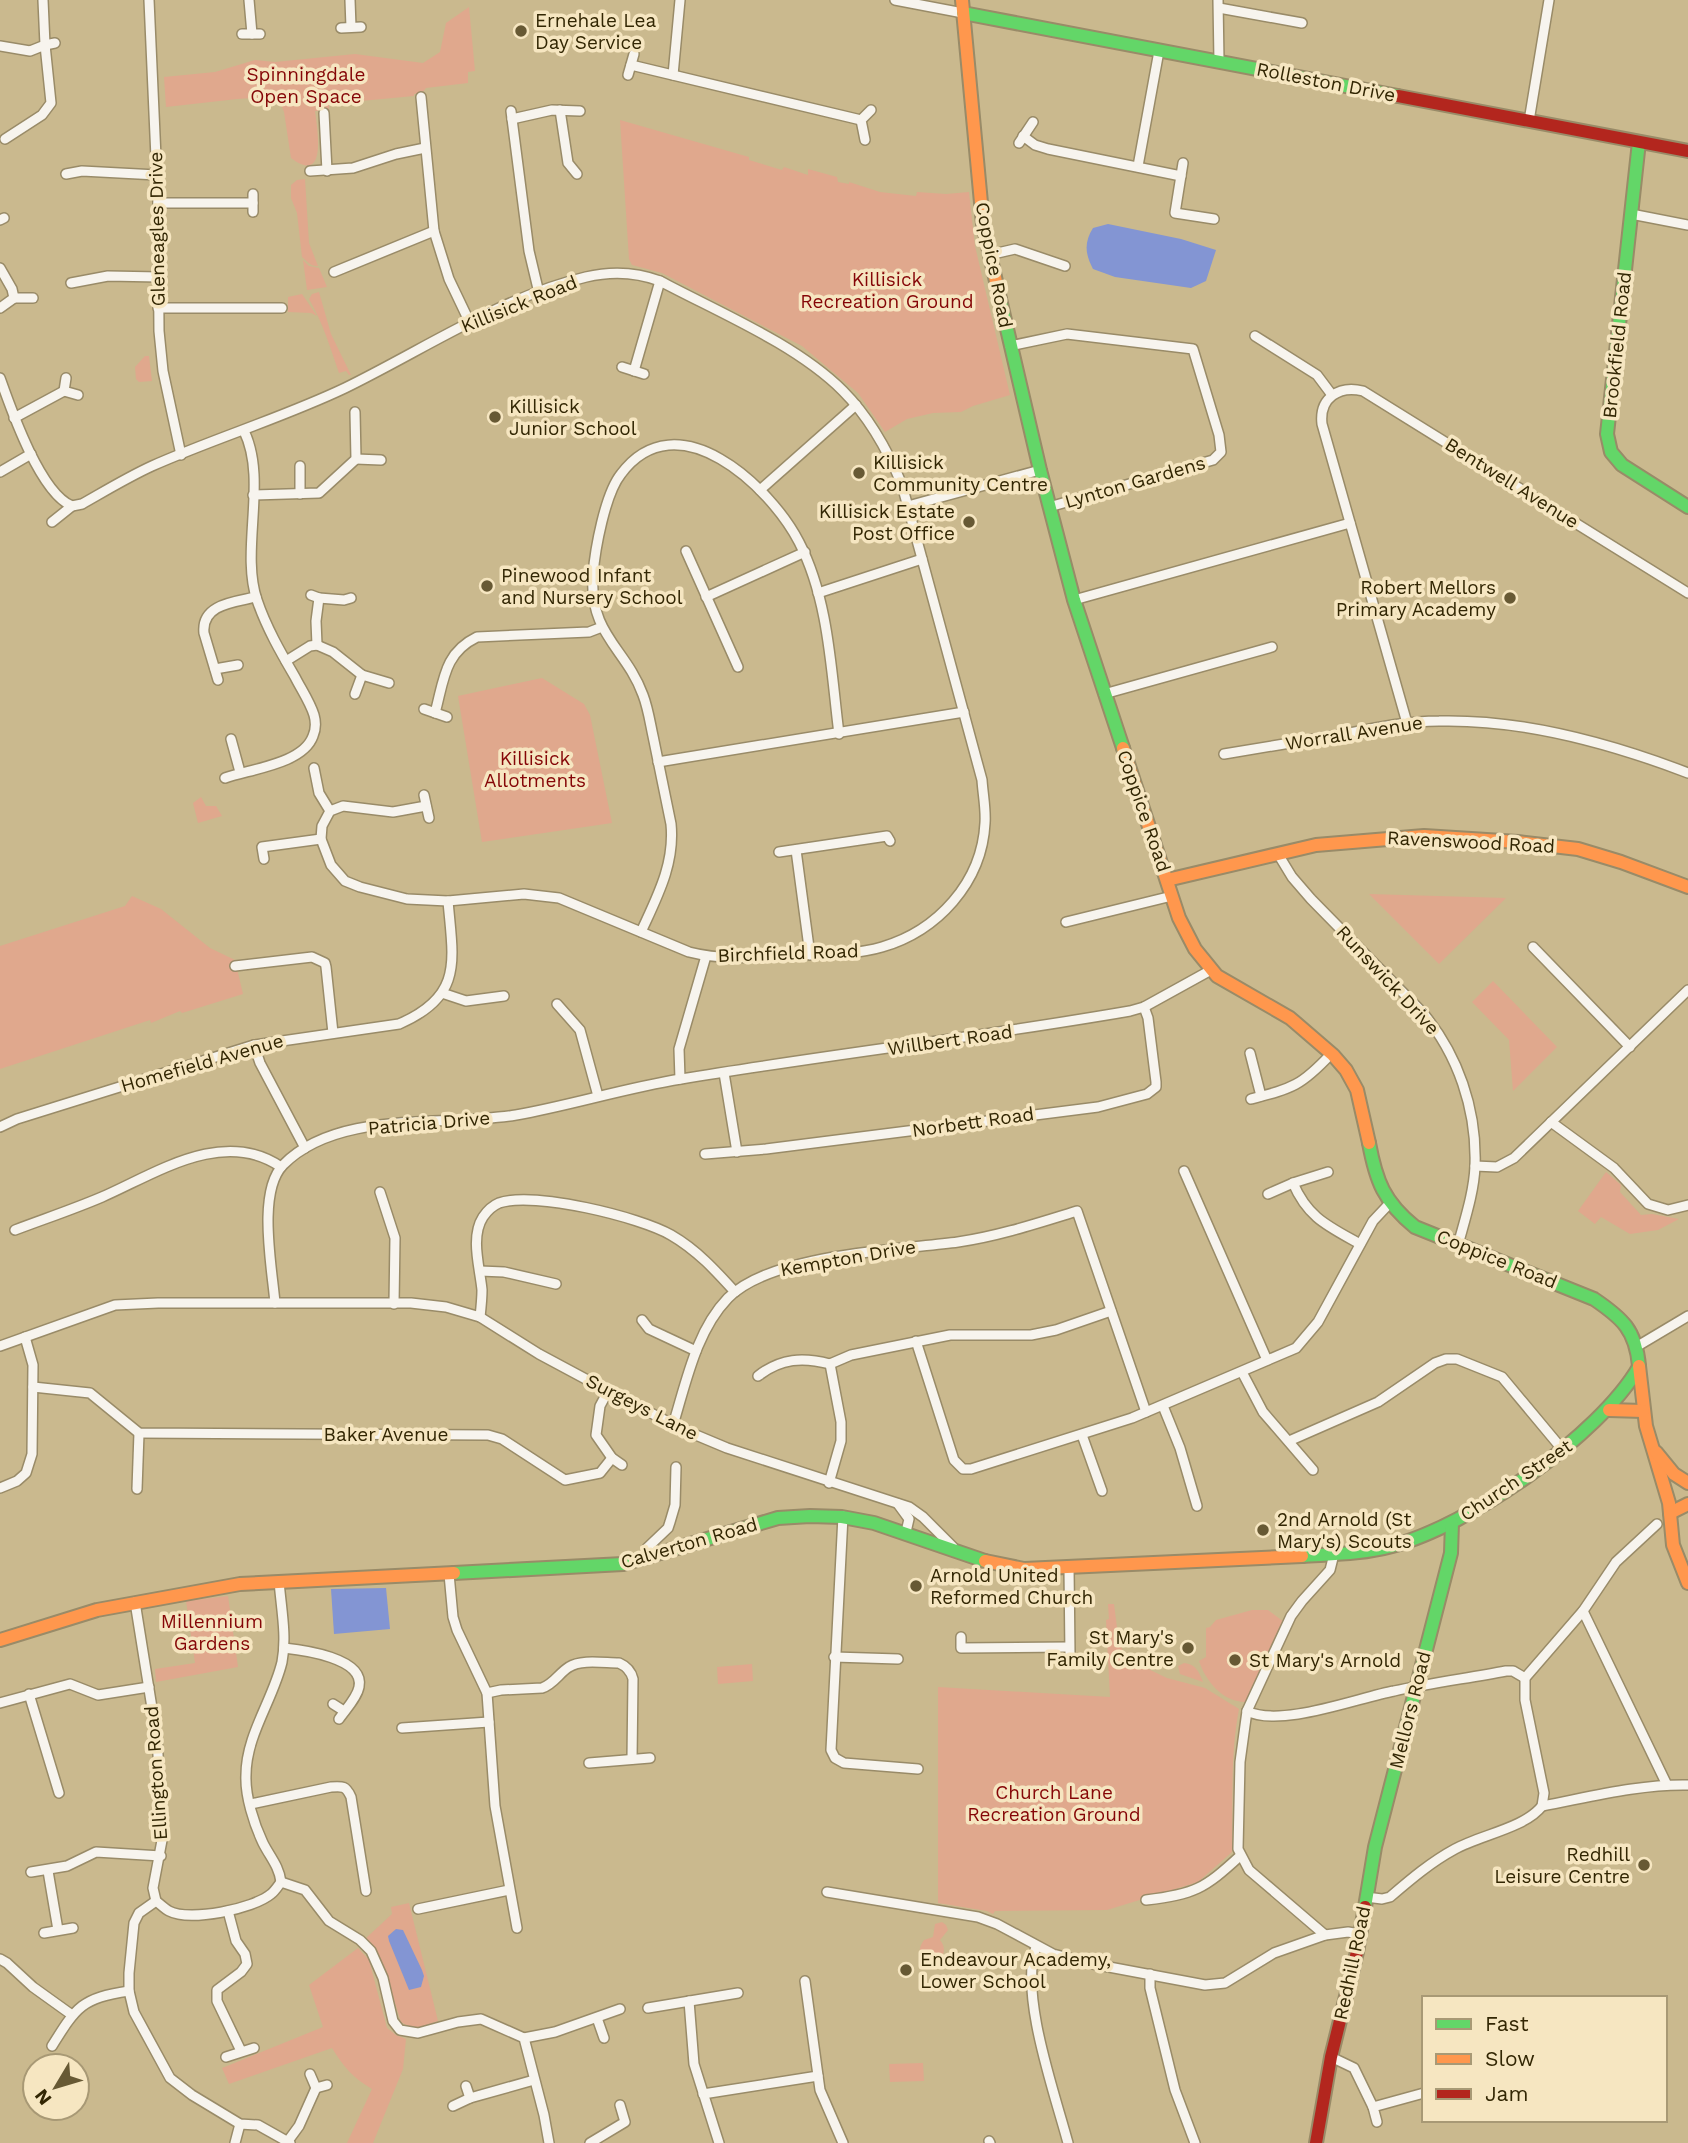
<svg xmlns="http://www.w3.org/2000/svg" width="1688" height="2143" font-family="'Work Sans',sans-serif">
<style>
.green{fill:#e0a88d}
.water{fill:#8395d3}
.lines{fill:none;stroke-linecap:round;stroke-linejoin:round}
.street-casing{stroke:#998b68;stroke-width:12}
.fast-casing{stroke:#998b68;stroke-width:16}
.slow-casing{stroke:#998b68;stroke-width:16}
.jam-casing{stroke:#998b68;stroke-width:16}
.street{stroke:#f7f4ee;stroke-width:9}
.fast{stroke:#63d668;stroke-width:12}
.slow{stroke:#ff974d;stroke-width:12}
.jam{stroke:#b3261e;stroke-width:12}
.poi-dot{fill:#675934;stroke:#f6e6c1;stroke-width:2.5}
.labels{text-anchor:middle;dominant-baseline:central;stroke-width:7;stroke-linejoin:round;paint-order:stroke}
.poi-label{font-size:19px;fill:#322603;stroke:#f6e6c1;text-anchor:start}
.park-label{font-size:19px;fill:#850607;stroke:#f6e6c1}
.street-label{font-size:19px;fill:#322603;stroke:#f6e6c1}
</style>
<rect width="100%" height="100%" fill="#cab98e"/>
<g class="green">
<path d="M469,7L475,71L468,72V83L426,88L422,93L414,94V96L329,104V110L315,111C317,128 328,186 291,158L284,112L279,99L270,97L237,99L166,107L164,77L215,72L255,60L275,62L355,54L423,63L440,52L446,23Z"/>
<path d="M620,120L749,157V160L782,170L784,167L808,175V169L837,177L838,182L849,184V182L880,192L916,196L917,192L946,194L969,192L975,246L1010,395L973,406L961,412L933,413L907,419L885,432L858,393L802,346L662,273L632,265L629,259Z"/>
<path d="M305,179L309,243L318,266C311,267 307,261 302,257L297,213L291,198V185L297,180Z"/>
<path d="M303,260L309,266L319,268L327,287L307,290Z"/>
<path d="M319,292L331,334L351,375H349L346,371L339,373C330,347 323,323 309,299L312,294Z"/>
<path d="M302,294L317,316L311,313L288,312V297Z"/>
<path d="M145,356H149L152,381L139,382L136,379L135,367Z"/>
<path d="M542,678L584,704L590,715L612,823L482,842L458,696Z"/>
<path d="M201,797L206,806H216L222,816L198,823L193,803Z"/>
<path d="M1369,894L1506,898L1439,964Z"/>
<path d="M132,896L161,909L210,948L235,960L243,994L182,1013L180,1011L151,1023L150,1020L0,1069V946L125,906Z"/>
<path d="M1493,981L1557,1047L1513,1091L1509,1040L1472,1002Z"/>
<path d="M1606,1172L1621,1185L1620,1192L1641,1215L1652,1214L1679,1219L1658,1230L1630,1234L1601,1217L1595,1224L1578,1211Z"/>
<path d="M228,1596L238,1667L156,1682L155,1669L195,1663L186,1601Z"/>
<path d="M1108,1604H1114L1119,1643L1127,1659L1167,1678L1205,1688L1239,1709C1230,1756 1233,1804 1232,1852L1198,1882L1107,1910L995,1911L993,1914L987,1911L938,1903V1687L1110,1697L1106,1620L1109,1619Z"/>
<path d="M1252,1610H1268L1284,1622L1247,1702C1224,1703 1206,1682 1199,1661L1206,1657V1628L1210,1627L1216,1620Z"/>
<path d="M1184,1663C1196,1664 1199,1672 1203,1682L1180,1674L1178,1666Z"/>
<path d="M752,1664L753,1681L718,1684L717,1667Z"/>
<path d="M409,1903L438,2021L413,2029L401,2022L382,1962L365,1939L392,1914L391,1907Z"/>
<path d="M942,1922L946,1925L948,1930L940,1940C946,1947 945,1955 938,1961H927C918,1956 918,1948 924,1940L933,1937L935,1924Z"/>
<path d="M358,1948L369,1960L387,2028L396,2035L406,2039L403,2069L373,2143H347L372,2089C353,2078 343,2066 332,2048L229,2084L222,2068L323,2027L309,1985Z"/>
<path d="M923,2063L924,2081L890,2082L889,2064Z"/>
</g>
<g class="water">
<path d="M1108,224L1181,239L1216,250L1206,281L1191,288L1115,277L1093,269C1085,254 1084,242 1093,228Z"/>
<path d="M386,1588L390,1629L334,1634L331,1589Z"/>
<path d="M396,1929L403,1930L422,1970L424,1976L421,1987L409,1990L389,1941L388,1936Z"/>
</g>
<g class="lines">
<g class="street-casing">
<g id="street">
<path d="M149,0L158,203L159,331L163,371L181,455"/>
<path d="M249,0L252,34"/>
<path d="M350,0L351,27"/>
<path d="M895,0L963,13"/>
<path d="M1218,0L1219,61"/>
<path d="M1219,8L1302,23"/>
<path d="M341,28L361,27"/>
<path d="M242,34H260"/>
<path d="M0,46L30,51L45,45L43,0"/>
<path d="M631,65L861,120"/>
<path d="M628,75L634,54"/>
<path d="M673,75L680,0"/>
<path d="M421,97L434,231L449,279L470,323"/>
<path d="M560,110L568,163L577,174"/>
<path d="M511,111L529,251L539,293"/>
<path d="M324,113L327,171"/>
<path d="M512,119L552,110L580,111"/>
<path d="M1529,121L1549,0"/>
<path d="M1023,136L1035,145L1048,149L1181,176"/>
<path d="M5,139L42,115L51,103L45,45L55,43"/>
<path d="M865,140L861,120L871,110"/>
<path d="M1019,143L1033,122"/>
<path d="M1183,163L1175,213L1214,219"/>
<path d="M1138,166L1159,51"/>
<path d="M310,171L353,168L396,154L425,148"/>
<path d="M66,174L82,171L157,175"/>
<path d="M253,194V212"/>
<path d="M158,203H253"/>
<path d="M1631,214L1688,225"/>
<path d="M0,220L4,218"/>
<path d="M989,255L1015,249L1065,266"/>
<path d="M0,268L12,289L14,298L0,308"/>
<path d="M334,272L434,231"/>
<path d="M71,283L108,276L159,277"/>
<path d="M14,298H33"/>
<path d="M158,308H282"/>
<path d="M1255,336L1317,375L1332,395"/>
<path d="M1010,346L1067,334L1193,349L1219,435L1221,452L1213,460L1049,507"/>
<path d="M622,367L644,374"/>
<path d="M634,371L660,281"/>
<path d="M0,378C11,409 40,493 72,506"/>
<path d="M66,378L64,391L78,395"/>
<path d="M14,418L64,391"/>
<path d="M356,459L381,460"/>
<path d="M300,466V494"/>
<path d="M0,472L31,454"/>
<path d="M760,490L856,405"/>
<path d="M253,495L319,493L356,459L355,412"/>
<path d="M908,506L1040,470"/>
<path d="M52,522L72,506L82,504C105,491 128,477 152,466C215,438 282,418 345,388C423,350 501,297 586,277C611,271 636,272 660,281C718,312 796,344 843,391C869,417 888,451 902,485L982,780C983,795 986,809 985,823C982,883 937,931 882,947C855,955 824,954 796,955C760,957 724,961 689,952L559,898L524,894L448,901L407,899L360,887L345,881L331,865L321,839L322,826L330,811L343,806L393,812L426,806"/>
<path d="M686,551L738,667"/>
<path d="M818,593L922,559"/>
<path d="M311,595L319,598L316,621L317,645"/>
<path d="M706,597L805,552"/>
<path d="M319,598L344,600L351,598"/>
<path d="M1074,600L1350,523"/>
<path d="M286,661L310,646L317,645L333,652L362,675L389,683"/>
<path d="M215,669L238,665"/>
<path d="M218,680L204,633C201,604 235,602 256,597"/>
<path d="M355,694L362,675"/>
<path d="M1104,694L1272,647"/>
<path d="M424,709L447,717"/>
<path d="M435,713C444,680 444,653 477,637L589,632L602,627"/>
<path d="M1407,723L1322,424C1319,398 1339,385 1363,391L1688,593"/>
<path d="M231,739L240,772"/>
<path d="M1224,754C1266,747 1308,740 1350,733C1379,727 1409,721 1439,721C1523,719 1610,743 1688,773"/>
<path d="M658,762L964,712"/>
<path d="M314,768L319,793L330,811"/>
<path d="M225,778C250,769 303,764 313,736C316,729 316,722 314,715C310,702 301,689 295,677C281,653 266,627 257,600C240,550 268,480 244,431"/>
<path d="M424,795L429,818"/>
<path d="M796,850L810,955"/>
<path d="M779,852L887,836L890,841"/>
<path d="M1278,854L1292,877L1311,899L1422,1012C1458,1054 1477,1110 1475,1166C1474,1192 1465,1219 1458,1245"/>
<path d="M264,859L262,847L321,839"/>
<path d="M1066,922L1172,896"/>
<path d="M641,932C657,897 675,864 671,824C665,795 659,765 653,736C650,722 648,708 643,695C626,648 589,635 593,575C595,549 605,494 621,474C677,399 770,486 799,542C829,600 831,671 839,734"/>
<path d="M1533,947L1630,1047"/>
<path d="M235,966L312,957L325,963L326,967L333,1033"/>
<path d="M442,993L466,1001L504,996"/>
<path d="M557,1004L580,1030L598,1096"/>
<path d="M254,1045L260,1063L305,1148"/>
<path d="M1250,1053L1261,1096"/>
<path d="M724,1073L737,1152"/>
<path d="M680,1079L679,1049L706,956"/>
<path d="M1251,1099C1293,1088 1301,1086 1331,1054"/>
<path d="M1551,1122L1614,1168L1648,1204L1668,1210L1688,1205"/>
<path d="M0,1127L17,1119L254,1045L399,1024C464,996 453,960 448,901"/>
<path d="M705,1154L766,1149L1098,1107L1147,1094L1156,1087V1082L1148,1018L1144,1007"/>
<path d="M1475,1166L1497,1167L1514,1158L1688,990"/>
<path d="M1184,1171L1267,1360"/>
<path d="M1293,1183C1308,1218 1328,1226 1360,1244"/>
<path d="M380,1192L395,1238L394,1304"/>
<path d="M1268,1194L1293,1183L1328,1172"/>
<path d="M15,1230C44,1219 74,1209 102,1197C155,1174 223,1127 281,1167"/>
<path d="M480,1271L504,1272L556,1284"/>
<path d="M275,1303C272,1267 257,1192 283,1165C338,1109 445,1127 516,1115C572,1105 625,1088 681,1079C831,1054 981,1037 1130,1011L1144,1007L1211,970"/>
<path d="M480,1317C481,1308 482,1299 482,1290C480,1268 470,1237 483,1217C487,1211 492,1206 499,1203C534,1191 640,1217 671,1235C697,1250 716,1271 735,1292"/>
<path d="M642,1320L649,1329L696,1351"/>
<path d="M916,1341L954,1460L963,1469H971L1132,1418L1296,1348L1318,1322L1373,1221L1389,1204"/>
<path d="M0,1346L115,1305L158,1303H411L446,1307L480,1317L539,1354L608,1391L684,1430L727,1448L909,1507L923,1517L953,1547"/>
<path d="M1636,1347L1688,1316"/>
<path d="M830,1364L851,1355L950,1335H1031L1056,1330L1111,1311"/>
<path d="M1242,1372L1263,1412L1313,1470"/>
<path d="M758,1376C781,1358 803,1357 830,1364"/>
<path d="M33,1387L90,1393L139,1433L488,1435L502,1439L565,1480L600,1473L612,1458"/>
<path d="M608,1391L600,1406L596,1435L612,1458L622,1465"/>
<path d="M1163,1406L1180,1448L1197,1506"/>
<path d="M673,1425C686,1383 696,1331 728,1298C771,1254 898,1250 958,1242C999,1236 1038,1223 1077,1211L1146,1412"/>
<path d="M1082,1435L1102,1491"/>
<path d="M1289,1441L1378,1402L1435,1363L1446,1359H1457L1502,1377L1562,1449"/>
<path d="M829,1483L841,1441V1422L830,1364"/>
<path d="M0,1488L17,1481L26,1473L32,1454L33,1365L25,1337"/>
<path d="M137,1489L139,1433"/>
<path d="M898,1504L909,1519L906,1532"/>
<path d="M843,1516L831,1750L835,1758L844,1763L918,1769"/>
<path d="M650,1557L647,1548L668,1528L670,1522L675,1505L676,1467"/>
<path d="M1069,1568L1070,1655"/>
<path d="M449,1574L453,1617L457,1630L487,1693L495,1806L517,1928"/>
<path d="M279,1581C281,1607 287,1636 282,1662C273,1700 246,1735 246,1775C245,1796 254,1824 263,1843C270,1857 279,1866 281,1882"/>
<path d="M135,1602L157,1739L163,1835L153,1888L156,1901"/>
<path d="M1583,1611L1667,1785"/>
<path d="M961,1637V1648L1069,1647"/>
<path d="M284,1648C303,1650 365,1658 359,1687C357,1698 345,1710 339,1719"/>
<path d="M834,1657L898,1659"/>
<path d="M487,1693L501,1690L542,1688C554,1684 559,1673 569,1667C581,1659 604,1663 619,1663C626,1666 631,1671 633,1679L632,1759"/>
<path d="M29,1694L59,1793"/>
<path d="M0,1703L70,1684L98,1695L149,1687"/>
<path d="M333,1704L344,1711"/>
<path d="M1247,1711C1280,1728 1357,1698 1394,1691C1431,1683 1469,1678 1506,1671H1513L1525,1678"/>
<path d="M402,1728L489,1722"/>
<path d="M589,1763L650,1758"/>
<path d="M251,1804L331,1787C343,1786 346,1786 351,1797L366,1891"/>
<path d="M1542,1806C1590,1797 1639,1784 1688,1785"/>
<path d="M48,1871L58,1930"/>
<path d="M31,1872L67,1866L96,1852L161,1856"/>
<path d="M281,1882L305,1890L329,1921L360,1940L371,1951L383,1978L393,2021L400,2030L418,2033L458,2022L481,2019L524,2038L544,2115L549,2143"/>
<path d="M827,1892L978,1917L997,1924L1053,1954L1093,1964L1205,1985L1225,1983L1274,1953L1325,1935L1348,1932L1360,1934"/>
<path d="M1366,1897L1382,1899L1390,1897C1411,1879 1431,1862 1455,1849C1480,1835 1525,1828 1542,1806L1544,1793L1525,1700V1678L1583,1611L1616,1562L1657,1524"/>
<path d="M1146,1900C1195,1894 1204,1889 1240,1856"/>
<path d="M156,1901L139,1913L134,1923L129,1973V1991L134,2012L170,2078L192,2095L240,2124L258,2125L290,2143"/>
<path d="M156,1901C160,1904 165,1909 169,1911C190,1922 253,1909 271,1894C275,1891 278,1886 281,1882"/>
<path d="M418,1909L509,1890"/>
<path d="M228,1911L236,1941L245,1954L247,1964L241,1972L217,1990V2001L241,2051"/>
<path d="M44,1933L73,1928"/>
<path d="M1325,1935L1249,1870L1238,1849L1240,1762L1247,1711L1291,1616L1302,1601L1330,1570L1334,1554"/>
<path d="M1036,1947C1019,1994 1055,2094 1068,2143"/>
<path d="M0,1959L7,1963L33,1987L72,2015"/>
<path d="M1150,1974V1988L1175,2090L1195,2143"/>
<path d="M805,1981L820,2090L843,2143"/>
<path d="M689,2001L694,2064L719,2143"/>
<path d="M648,2008L738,1993"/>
<path d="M597,2018L604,2038"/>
<path d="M524,2038L555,2032L620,2009"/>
<path d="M52,2046C77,2006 82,1998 129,1991"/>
<path d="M226,2057L254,2048"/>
<path d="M1331,2057L1354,2068L1373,2107"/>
<path d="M310,2074L316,2088L327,2085"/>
<path d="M466,2086L470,2098"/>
<path d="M703,2094L818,2076"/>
<path d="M453,2106L470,2098L534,2080"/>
<path d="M1377,2122L1373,2107L1424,2093"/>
<path d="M288,2141L299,2126L316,2088"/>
<path d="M989,2141L990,2143"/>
<path d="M235,2143L240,2124"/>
<path d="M590,2143L625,2122L620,2105"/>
</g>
</g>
<g class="fast-casing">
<g id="fast">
<path d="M963,13L1398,96"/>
<path d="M1639,142L1607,434L1611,452L1622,465L1688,507"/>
<path d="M1000,299L1040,470L1074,600L1123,748"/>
<path d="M1369,1143C1376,1181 1384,1202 1415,1227L1594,1299C1622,1318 1636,1330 1639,1366"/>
<path d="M1302,1556C1332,1554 1363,1554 1392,1546C1469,1526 1599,1436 1639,1367"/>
<path d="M454,1573L623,1564L778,1518L810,1516L842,1517L874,1523L985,1561"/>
<path d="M1365,1907L1375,1847L1451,1553L1452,1523"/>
</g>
</g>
<g class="slow-casing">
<g id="slow">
<path d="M962,0L983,224L1000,299"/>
<path d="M1123,748L1179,918L1195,949L1217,976L1290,1018L1333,1055L1346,1070L1357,1090L1369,1143"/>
<path d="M1167,880L1316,845L1424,836L1518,842L1578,849L1621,862L1688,887"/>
<path d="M1639,1366L1646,1426L1669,1503L1673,1545L1688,1583"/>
<path d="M1609,1410L1643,1411"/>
<path d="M1656,1452L1674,1474L1688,1483"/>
<path d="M1670,1513L1688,1504"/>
<path d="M985,1561L1024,1569L1302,1556"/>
<path d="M0,1640L97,1610L240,1584L454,1573"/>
</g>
</g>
<g class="jam-casing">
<g id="jam">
<path d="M1398,96L1688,151"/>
<path d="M1316,2143L1331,2057L1357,1952L1365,1907"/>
</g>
</g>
<use href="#street" class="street"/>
<use href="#fast" class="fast"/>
<use href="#slow" class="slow"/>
<use href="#jam" class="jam"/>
</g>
<g class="poi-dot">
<circle cx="521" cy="31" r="7"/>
<circle cx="495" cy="417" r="7"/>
<circle cx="859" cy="473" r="7"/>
<circle cx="969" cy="522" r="7"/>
<circle cx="487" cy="586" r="7"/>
<circle cx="1510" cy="598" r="7"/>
<circle cx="1263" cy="1530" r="7"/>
<circle cx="916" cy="1586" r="7"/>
<circle cx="1188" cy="1648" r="7"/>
<circle cx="1235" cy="1660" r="7"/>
<circle cx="1644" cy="1865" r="7"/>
<circle cx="906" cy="1970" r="7"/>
</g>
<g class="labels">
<g class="poi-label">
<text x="535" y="20">Ernehale Lea<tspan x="535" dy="22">Day Service</tspan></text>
<text x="509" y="406">Killisick<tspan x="509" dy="22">Junior School</tspan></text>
<text x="873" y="462">Killisick<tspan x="873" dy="22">Community Centre</tspan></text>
<text x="955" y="511" text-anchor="end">Killisick Estate<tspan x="955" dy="22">Post Office</tspan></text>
<text x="501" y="575">Pinewood Infant<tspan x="501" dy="22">and Nursery School</tspan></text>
<text x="1496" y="587" text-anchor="end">Robert Mellors<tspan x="1496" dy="22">Primary Academy</tspan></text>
<text x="1277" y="1519">2nd Arnold (St<tspan x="1277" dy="22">Mary's) Scouts</tspan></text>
<text x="930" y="1575">Arnold United<tspan x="930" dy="22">Reformed Church</tspan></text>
<text x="1174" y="1637" text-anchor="end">St Mary's<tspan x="1174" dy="22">Family Centre</tspan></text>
<text x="1249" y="1660">St Mary's Arnold</text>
<text x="1630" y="1854" text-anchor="end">Redhill<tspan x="1630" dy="22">Leisure Centre</tspan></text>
<text x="920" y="1959">Endeavour Academy,<tspan x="920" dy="22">Lower School</tspan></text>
</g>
<g class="park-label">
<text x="306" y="74">Spinningdale<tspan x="306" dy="22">Open Space</tspan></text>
<text x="887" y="279">Killisick<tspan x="887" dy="22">Recreation Ground</tspan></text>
<text x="535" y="758">Killisick<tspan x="535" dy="22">Allotments</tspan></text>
<text x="212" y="1621">Millennium<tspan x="212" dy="22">Gardens</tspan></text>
<text x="1054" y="1792">Church Lane<tspan x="1054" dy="22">Recreation Ground</tspan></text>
</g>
<g class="street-label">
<text transform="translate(1326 82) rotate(11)">Rolleston Drive</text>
<text transform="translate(157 229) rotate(-91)">Gleneagles Drive</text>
<text transform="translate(994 265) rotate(79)">Coppice Road</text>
<text transform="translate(519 304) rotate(-22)">Killisick Road</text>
<text transform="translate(1617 345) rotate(-84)">Brookfield Road</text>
<text transform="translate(1135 482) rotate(-16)">Lynton Gardens</text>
<text transform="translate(1512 483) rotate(32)">Bentwell Avenue</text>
<text transform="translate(1354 733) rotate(-9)">Worrall Avenue</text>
<text transform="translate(1144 811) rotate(71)">Coppice Road</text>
<text transform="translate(1471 842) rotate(3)">Ravenswood Road</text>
<text transform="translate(788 953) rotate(-2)">Birchfield Road</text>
<text transform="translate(1388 980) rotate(47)">Runswick Drive</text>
<text transform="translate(950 1040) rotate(-8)">Willbert Road</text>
<text transform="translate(202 1063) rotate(-16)">Homefield Avenue</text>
<text transform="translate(973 1122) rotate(-8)">Norbett Road</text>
<text transform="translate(429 1123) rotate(-5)">Patricia Drive</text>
<text transform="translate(848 1258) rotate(-10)">Kempton Drive</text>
<text transform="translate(1497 1259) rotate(22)">Coppice Road</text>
<text transform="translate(642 1407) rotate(27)">Surgeys Lane</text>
<text x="386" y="1434">Baker Avenue</text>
<text transform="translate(1516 1480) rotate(-34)">Church Street</text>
<text transform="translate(689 1543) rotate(-16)">Calverton Road</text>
<text transform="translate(1410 1710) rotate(-76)">Mellors Road</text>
<text transform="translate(156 1773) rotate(-94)">Ellington Road</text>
<text transform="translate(1352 1963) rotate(-78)">Redhill Road</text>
</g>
</g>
<rect x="1422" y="1996" width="245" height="126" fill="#f6e6c1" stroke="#a89975" stroke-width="2"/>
<rect x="1436" y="2019" width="35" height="10" fill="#63d668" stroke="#a89975" stroke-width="2"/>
<text x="1485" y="2031" font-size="21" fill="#322603">Fast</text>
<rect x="1436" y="2054" width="35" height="10" fill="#ff974d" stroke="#a89975" stroke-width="2"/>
<text x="1485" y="2066" font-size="21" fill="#322603">Slow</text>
<rect x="1436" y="2089" width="35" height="10" fill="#b3261e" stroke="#a89975" stroke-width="2"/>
<text x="1485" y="2101" font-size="21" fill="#322603">Jam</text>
<g transform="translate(56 2087) rotate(232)"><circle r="33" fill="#f6e6c1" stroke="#a89975" stroke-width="2"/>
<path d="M0-5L12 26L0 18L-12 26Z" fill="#675934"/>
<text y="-10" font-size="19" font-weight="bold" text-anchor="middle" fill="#322603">N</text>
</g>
</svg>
